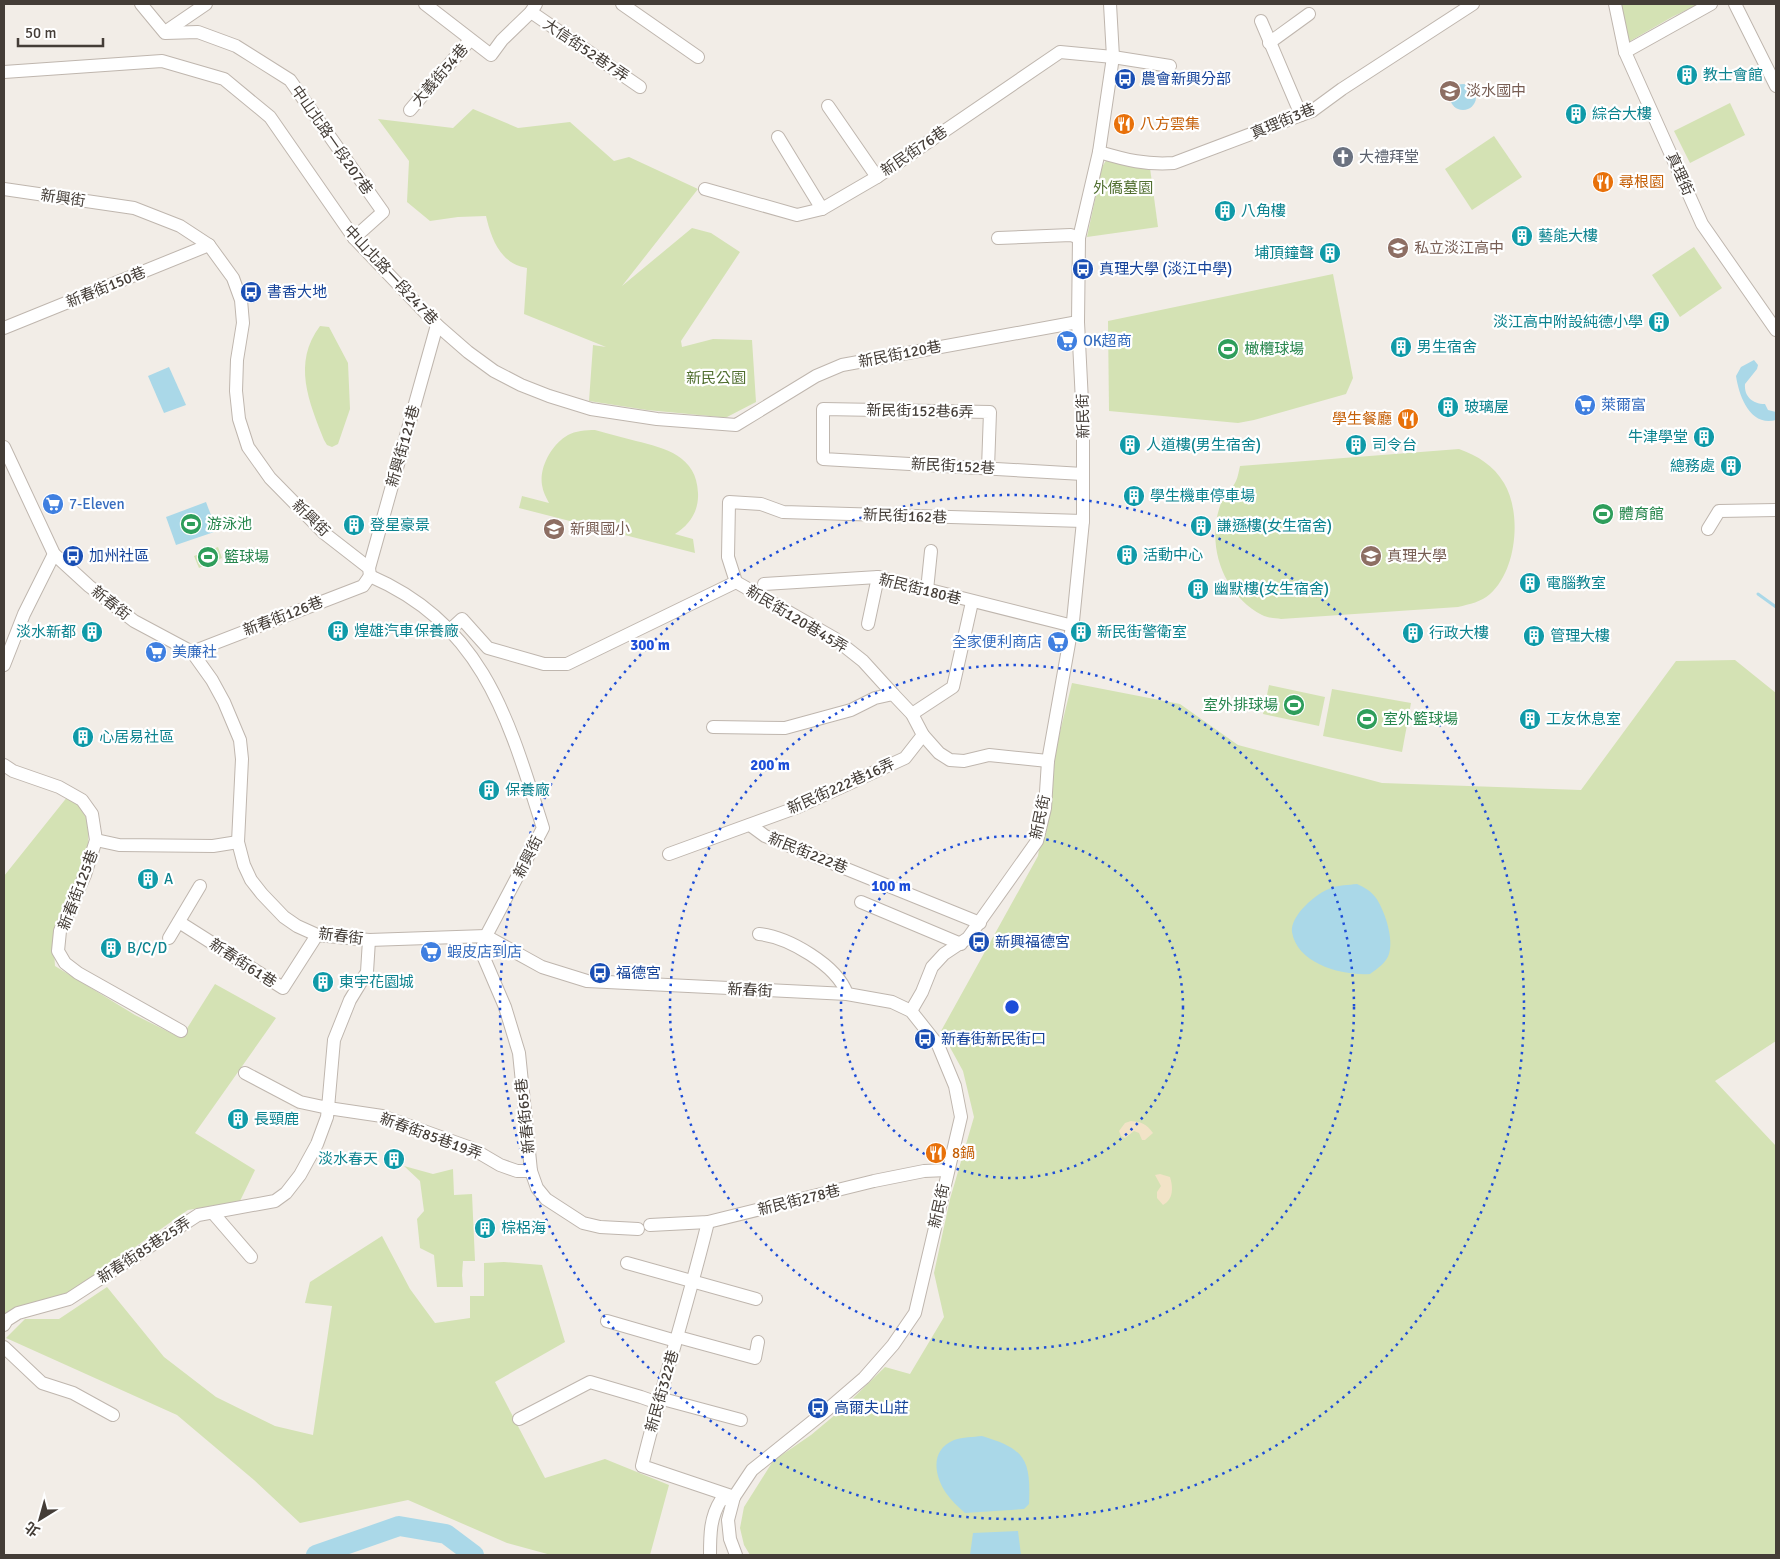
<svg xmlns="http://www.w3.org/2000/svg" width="1780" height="1559" font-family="Signika,'Noto Sans TC',sans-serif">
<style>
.green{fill:#d4e2b4}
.sand{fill:#f2e3c7}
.water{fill:#aad8e8}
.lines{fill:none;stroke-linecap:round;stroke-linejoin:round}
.stream{stroke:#aad8e8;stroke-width:3}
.river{stroke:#aad8e8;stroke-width:20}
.street-casing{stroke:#bfb6ae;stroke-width:14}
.street{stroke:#fff;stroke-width:12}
.ring{fill:none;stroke:#1d4ed8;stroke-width:2.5;stroke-dasharray:2.5 5}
.labels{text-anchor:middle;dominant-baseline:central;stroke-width:4.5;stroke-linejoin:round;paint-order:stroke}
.street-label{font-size:15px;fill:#443d37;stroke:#fff}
.culture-label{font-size:15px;fill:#0d838f;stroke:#fff;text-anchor:start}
.transit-label{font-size:15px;fill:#164399;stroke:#fff;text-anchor:start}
.education-label{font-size:15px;fill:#785e54;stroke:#fff;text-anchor:start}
.food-label{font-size:15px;fill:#c56008;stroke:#fff;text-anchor:start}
.worship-label{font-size:15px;fill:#5b616d;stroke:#fff;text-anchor:start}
.park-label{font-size:15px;fill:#516f30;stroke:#fff}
.shop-label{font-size:15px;fill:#366cbe;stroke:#fff;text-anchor:start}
.leisure-label{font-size:15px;fill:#27864d;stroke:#fff;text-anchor:start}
.centre{fill:#1d4ed8;stroke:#fff;stroke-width:2.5}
.ring-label{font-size:15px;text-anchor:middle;font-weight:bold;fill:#1d4ed8;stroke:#fff;stroke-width:4.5;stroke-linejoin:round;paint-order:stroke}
</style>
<rect width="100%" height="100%" fill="#f2ede7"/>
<g class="green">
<path d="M1616,4H1699L1672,17L1625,44Z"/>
<path d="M1730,103L1745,135L1690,163L1674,131Z"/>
<path d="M473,109L518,128L570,122L614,161L629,157L698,189L622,286L692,228L711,233L740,252L681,341L682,347L713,339L752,340L756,402L727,417H720L647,410L589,401L593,345L606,347L524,314L527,268C522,267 515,265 511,262C496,252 490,233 486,216L458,217L430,221L407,202L409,161L378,119L453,128Z"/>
<path d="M1494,136L1522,177L1472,210L1445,169Z"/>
<path d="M1107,159L1150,168L1158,227L1087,237L1102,167Z"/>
<path d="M1694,247L1722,288L1680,317L1652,275Z"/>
<path d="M1333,274L1353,378L1346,394L1254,420L1238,423L1109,411L1108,321Z"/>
<path d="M320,326L329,327L348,363L350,409L338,444L332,447L327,445L324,440C309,402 292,363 320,326Z"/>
<path d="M595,430C608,434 622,437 636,441C665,448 697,456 698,493C699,512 689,525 675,534L693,539L695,553L519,508L522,496L549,503C546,497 543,492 542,485C539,467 552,444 568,435C575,431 586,430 595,430Z"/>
<path d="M1459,449C1478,456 1493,465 1504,483C1522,513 1517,570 1490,594C1481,602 1470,604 1458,607L1281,619C1275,618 1267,618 1262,615C1224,595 1206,547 1220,506C1223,496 1232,490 1236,481C1238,477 1239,470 1240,466Z"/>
<path d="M218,547L222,558L199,568L194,556Z"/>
<path d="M1735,660L1776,693V1041L1715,1081L1776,1146V1555H750L744,1545L740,1528L744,1507L773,1461L811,1435L842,1409L885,1367L910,1374L944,1317L934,1273L950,1199L974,1117L963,1071L941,1031L1038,856L1053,760L1072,683L1180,704L1238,745L1382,783L1581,790L1676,661Z"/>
<path d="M1269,685L1325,697L1319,726L1263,714Z"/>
<path d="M1332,689L1411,703L1402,752L1323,736Z"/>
<path d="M68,796L79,805L89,823L88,846L77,880L53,936L55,966L135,1015L181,1038L215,984L276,1018L195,1133L255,1170L240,1201L188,1210L71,1292L5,1316L4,1315V876Z"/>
<path d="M404,1166L433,1174L453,1169L454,1195L472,1194L475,1261H463L462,1275L463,1287H437L434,1255L420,1248L417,1219L424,1211L420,1181Z"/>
<path d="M382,1236L410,1289L435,1323L470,1318V1296H484V1263L504,1262L542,1265L565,1342L495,1382L545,1478L605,1459L669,1485L650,1555H551L507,1543L408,1500L300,1523L254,1480L177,1415L6,1338L25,1319H59L107,1287L164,1357L216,1397L275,1426L313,1435L332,1306L305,1303L310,1282Z"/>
</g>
<g class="sand">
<path d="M1131,1121C1141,1122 1147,1124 1153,1133L1145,1140H1142L1139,1133L1134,1131L1125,1138L1121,1136L1119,1131L1125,1123Z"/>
<path d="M1160,1174L1170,1177C1173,1187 1174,1199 1163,1205L1157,1198V1192L1161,1186L1155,1175Z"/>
</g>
<g class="water">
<circle cx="1463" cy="97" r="13"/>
<path d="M1754,360L1758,365L1757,369L1745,384C1744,396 1752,404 1765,404L1768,410L1776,412V420C1750,427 1739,396 1736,376L1741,367Z"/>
<path d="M169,367L186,405L164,413L148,376Z"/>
<path d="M206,502L217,531L176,545L166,517Z"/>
<path d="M1357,884C1364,887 1371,891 1376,898C1385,911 1394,939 1389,954C1386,963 1377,969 1370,974C1343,976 1297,964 1292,932C1290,916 1316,893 1331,888C1339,885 1348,885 1357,884Z"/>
<path d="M982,1436C1025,1449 1031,1459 1029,1504L1024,1509L965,1513C958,1507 951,1500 946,1493C934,1475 930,1450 954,1440C963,1437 973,1437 982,1436Z"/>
<path d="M1018,1531L1021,1555H970L973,1533Z"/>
</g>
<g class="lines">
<path class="stream" d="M1758,594L1776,607"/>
<path class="river" d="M316,1555L399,1526L446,1534L474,1555"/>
<g class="street-casing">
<g id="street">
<path d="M141,4L165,33L198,32L236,46L290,80L383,212L354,238"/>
<path d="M425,4L491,55L502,40L531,12L536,4"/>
<path d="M622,4L698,57"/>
<path d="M1615,4L1625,52L1702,224L1776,330"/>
<path d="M1735,4L1776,86"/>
<path d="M531,12L640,87"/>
<path d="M1261,21L1301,115"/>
<path d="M165,32L206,4"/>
<path d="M1269,43L1309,14"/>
<path d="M1625,52L1711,4"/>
<path d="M4,72L162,61L224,79L270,117L354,238L437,325L468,352L494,371L521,385L549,396L591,409L657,419L736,425L816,376L842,365L1078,322"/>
<path d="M828,106L877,177"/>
<path d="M410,110L470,40"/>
<path d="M778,137L822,209"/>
<path d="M1099,152C1126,160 1146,165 1174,163L1312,111L1342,89L1473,4"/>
<path d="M4,189L134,208L180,226L209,245L233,278L241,300L243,323L237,360L236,391L239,419L248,447L270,478L324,533L369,568L370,576"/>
<path d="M705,189L797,215L822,209L877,177L1060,52L1113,57L1170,66"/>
<path d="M998,238L1071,235L1079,238"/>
<path d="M4,328L209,245"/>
<path d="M4,447L54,554L89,586L134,621L192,652L212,680L224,702L240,740L242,759L238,842L244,865L251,880L262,894L284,917L297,926L317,935L369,940L486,936L542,967L587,981L847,994L892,1002L911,1011L938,1045L955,1086L961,1117L915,1313L893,1345L864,1378L828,1409L752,1470L734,1497L728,1520L730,1539L736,1555"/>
<path d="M988,468L990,412L823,409V459L1083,474"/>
<path d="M1708,529L1719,511L1776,510"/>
<path d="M369,568L437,325"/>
<path d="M370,576C484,625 509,721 543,828L486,936L481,951L505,1007L519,1053L531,1171L537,1188L546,1199L583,1223L600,1227L638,1229"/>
<path d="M764,584L878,577L1073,626"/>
<path d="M927,590L931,551"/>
<path d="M868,624L878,577"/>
<path d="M450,630L462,619L488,648L544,664H567L736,582"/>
<path d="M192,652L363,586L370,576"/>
<path d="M4,665L24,614L54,554"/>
<path d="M893,694L863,661L834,638L736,582L728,557L729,502L761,504L783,512L1083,521"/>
<path d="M912,714L953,687L972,602"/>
<path d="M923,735L939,753L950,760L964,761L989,755L1048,761"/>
<path d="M4,765L13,771L59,787L82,800L92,814L96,840L85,875L60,931L58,951L65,963L78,973L181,1031"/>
<path d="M750,825L765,836L980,923"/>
<path d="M96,840L119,845L213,846L238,842"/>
<path d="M669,854L798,807L905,758L923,735L912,714L893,694L875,698L851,710L785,728L713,727"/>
<path d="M861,902L961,944"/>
<path d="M179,922L283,988L317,935"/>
<path d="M759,934C788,937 837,965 847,994"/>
<path d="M169,938L200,886"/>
<path d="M911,1011L922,992L932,967L944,954L968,938L1037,841L1045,808L1048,761L1073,621L1083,521V422L1078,322L1079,238L1099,152L1113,57L1110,4"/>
<path d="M245,1073L300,1102L328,1108L334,1040L350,1000L367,972L369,940"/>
<path d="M213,1213L251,1257"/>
<path d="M708,1222C688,1304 662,1384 642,1466L734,1497"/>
<path d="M650,1225L708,1222L874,1181L924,1171L947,1170"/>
<path d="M627,1263L756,1299"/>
<path d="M607,1321L676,1341"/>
<path d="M4,1325L7,1320L18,1313L69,1299L198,1215L275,1201L286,1193L300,1175L317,1144L327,1117L328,1108L382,1116L471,1148L500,1165L517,1171H531"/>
<path d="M678,1337L755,1358L758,1342"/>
<path d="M4,1347L42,1383L73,1393L113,1415"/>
<path d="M659,1398L741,1420"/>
<path d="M519,1419L590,1382L641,1397L658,1403"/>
<path d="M710,1555C710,1535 710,1517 721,1500L734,1497"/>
</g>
</g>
<use href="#street" class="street"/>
</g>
<g class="ring">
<circle cx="1012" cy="1007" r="171"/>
<circle cx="1012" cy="1007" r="342"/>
<circle cx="1012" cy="1007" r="512"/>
</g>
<defs>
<g id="building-disc" transform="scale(1.125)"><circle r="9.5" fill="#0f9aa8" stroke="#fff"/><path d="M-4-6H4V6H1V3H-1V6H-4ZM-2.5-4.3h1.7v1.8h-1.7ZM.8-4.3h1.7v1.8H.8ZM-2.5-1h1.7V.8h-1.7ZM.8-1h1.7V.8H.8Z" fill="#fff"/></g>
<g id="bus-disc" transform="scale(1.125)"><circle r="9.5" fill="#1a4fb4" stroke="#fff"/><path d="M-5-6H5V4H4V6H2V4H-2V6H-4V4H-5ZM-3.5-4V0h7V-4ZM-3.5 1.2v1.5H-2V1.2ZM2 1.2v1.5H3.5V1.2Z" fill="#fff"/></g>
<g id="school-disc" transform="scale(1.125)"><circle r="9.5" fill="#8d6e63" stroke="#fff"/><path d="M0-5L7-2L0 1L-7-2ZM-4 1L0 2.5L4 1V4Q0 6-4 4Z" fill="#fff"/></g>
<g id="restaurant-disc" transform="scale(1.125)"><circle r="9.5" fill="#e8710a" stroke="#fff"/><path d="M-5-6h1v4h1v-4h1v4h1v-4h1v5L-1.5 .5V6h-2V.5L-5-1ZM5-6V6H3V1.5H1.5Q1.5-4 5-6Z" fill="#fff"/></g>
<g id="church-disc" transform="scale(1.125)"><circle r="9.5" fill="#6b7280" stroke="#fff"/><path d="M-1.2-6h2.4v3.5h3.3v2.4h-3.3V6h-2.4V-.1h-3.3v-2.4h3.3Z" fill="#fff"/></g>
<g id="supermarket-disc" transform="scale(1.125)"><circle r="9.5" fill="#3f7fe0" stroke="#fff"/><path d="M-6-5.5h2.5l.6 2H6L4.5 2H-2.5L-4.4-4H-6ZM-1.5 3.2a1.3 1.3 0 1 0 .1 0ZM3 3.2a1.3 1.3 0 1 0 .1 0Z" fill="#fff"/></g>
<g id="stadium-disc" transform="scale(1.125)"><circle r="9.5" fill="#2e9e5b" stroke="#fff"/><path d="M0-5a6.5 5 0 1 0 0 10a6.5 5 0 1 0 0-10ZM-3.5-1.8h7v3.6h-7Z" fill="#fff"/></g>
<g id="university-disc" transform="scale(1.125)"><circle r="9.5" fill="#8d6e63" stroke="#fff"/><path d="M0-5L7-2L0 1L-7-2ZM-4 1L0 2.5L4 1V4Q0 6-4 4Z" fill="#fff"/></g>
</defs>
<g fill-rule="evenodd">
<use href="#building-disc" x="1687" y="75"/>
<use href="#bus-disc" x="1125" y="79"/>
<use href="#school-disc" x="1450" y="91"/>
<use href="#building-disc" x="1576" y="114"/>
<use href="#restaurant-disc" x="1124" y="124"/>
<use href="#church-disc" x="1343" y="157"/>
<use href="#restaurant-disc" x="1603" y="182"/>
<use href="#building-disc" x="1225" y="211"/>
<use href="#building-disc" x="1522" y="236"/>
<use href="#school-disc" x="1398" y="248"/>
<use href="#building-disc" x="1330" y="253"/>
<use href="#bus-disc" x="1083" y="269"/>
<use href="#bus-disc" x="251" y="292"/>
<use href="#building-disc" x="1659" y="322"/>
<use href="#supermarket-disc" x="1067" y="341"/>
<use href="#building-disc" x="1401" y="347"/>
<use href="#stadium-disc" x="1228" y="349"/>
<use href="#supermarket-disc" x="1585" y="405"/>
<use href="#building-disc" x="1448" y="407"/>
<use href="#restaurant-disc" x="1408" y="419"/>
<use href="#building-disc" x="1704" y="437"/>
<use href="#building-disc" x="1130" y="445"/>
<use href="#building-disc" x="1356" y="445"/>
<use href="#building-disc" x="1731" y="466"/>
<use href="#building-disc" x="1134" y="496"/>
<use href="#supermarket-disc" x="53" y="504"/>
<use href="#stadium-disc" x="1603" y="514"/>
<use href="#stadium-disc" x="191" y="524"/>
<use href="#building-disc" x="354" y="525"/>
<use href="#building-disc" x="1201" y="526"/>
<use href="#school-disc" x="554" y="529"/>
<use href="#building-disc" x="1127" y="555"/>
<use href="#bus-disc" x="73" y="556"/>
<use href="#university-disc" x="1371" y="556"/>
<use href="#stadium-disc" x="208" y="557"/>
<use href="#building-disc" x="1530" y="583"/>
<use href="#building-disc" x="1198" y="589"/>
<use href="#building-disc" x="338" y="631"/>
<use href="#building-disc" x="92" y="632"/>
<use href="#building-disc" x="1081" y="632"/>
<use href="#building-disc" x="1413" y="633"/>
<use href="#building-disc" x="1534" y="636"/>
<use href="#supermarket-disc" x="1058" y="642"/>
<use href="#supermarket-disc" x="156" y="652"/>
<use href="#stadium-disc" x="1294" y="705"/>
<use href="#stadium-disc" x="1367" y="719"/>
<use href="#building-disc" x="1530" y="719"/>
<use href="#building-disc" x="83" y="737"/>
<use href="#building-disc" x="489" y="790"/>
<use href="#building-disc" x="148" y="879"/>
<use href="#bus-disc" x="979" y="942"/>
<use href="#building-disc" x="111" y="948"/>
<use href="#supermarket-disc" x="431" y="952"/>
<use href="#bus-disc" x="600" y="973"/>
<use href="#building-disc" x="323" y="982"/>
<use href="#bus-disc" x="925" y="1039"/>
<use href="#building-disc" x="238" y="1119"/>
<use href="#restaurant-disc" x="936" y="1153"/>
<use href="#building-disc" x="394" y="1159"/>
<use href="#building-disc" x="485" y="1228"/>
<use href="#bus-disc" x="818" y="1408"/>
</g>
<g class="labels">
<g class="street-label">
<text transform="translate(586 50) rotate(34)">大信街52巷7弄</text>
<text transform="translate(440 75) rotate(-49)">大義街54巷</text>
<text transform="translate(1283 121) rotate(-23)">真理街3巷</text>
<text transform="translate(332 140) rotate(55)">中山北路一段207巷</text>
<text transform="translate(914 151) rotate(-34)">新民街76巷</text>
<text transform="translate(1680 174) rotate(66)">真理街</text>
<text transform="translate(63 198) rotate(8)">新興街</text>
<text transform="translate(391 275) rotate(47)">中山北路一段247巷</text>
<text transform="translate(106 287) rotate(-22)">新春街150巷</text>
<text transform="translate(900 354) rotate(-11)">新民街120巷</text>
<text transform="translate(920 411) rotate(1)">新民街152巷6弄</text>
<text transform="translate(1083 416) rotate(-91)">新民街</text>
<text transform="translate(403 446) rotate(-74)">新興街121巷</text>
<text transform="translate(953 466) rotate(3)">新民街152巷</text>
<text transform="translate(905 516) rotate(2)">新民街162巷</text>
<text transform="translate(311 518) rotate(44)">新興街</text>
<text transform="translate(920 589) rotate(14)">新民街180巷</text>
<text transform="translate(111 603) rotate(38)">新春街</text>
<text transform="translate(283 616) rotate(-21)">新春街126巷</text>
<text transform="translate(797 619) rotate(31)">新民街120巷45弄</text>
<text transform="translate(841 786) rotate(-24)">新民街222巷16弄</text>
<text transform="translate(1040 817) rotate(-78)">新民街</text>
<text transform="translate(808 853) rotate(22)">新民街222巷</text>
<text transform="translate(528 857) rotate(-63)">新興街</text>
<text transform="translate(78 890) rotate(-69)">新春街125巷</text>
<text transform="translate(341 936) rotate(7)">新春街</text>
<text transform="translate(243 963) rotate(33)">新春街61巷</text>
<text transform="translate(750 990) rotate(3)">新春街</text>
<text transform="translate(525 1116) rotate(-96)">新春街65巷</text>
<text transform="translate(431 1136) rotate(20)">新春街85巷19弄</text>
<text transform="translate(799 1200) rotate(-14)">新民街278巷</text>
<text transform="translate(939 1206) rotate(-77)">新民街</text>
<text transform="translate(144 1250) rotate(-33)">新春街85巷25弄</text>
<text transform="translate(662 1391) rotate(-74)">新民街322巷</text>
</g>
<g class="culture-label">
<text x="1703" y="75">教士會館</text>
<text x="1592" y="114">綜合大樓</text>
<text x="1241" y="211">八角樓</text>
<text x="1538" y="236">藝能大樓</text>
<text x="1314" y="253" text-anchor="end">埔頂鐘聲</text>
<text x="1643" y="322" text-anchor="end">淡江高中附設純德小學</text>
<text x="1417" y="347">男生宿舍</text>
<text x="1464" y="407">玻璃屋</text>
<text x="1688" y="437" text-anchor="end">牛津學堂</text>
<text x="1146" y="445">人道樓(男生宿舍)</text>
<text x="1372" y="445">司令台</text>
<text x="1715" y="466" text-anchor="end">總務處</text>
<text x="1150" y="496">學生機車停車場</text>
<text x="370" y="525">登星豪景</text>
<text x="1217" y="526">謙遜樓(女生宿舍)</text>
<text x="1143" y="555">活動中心</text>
<text x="1546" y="583">電腦教室</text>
<text x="1214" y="589">幽默樓(女生宿舍)</text>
<text x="354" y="631">煌雄汽車保養廠</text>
<text x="76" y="632" text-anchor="end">淡水新都</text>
<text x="1097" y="632">新民街警衛室</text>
<text x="1429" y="633">行政大樓</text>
<text x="1550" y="636">管理大樓</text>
<text x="1546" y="719">工友休息室</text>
<text x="99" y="737">心居易社區</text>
<text x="505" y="790">保養廠</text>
<text x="164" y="879">A</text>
<text x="127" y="948">B/C/D</text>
<text x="339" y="982">東宇花園城</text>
<text x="254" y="1119">長頸鹿</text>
<text x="378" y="1159" text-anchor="end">淡水春天</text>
<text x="501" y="1228">棕梠海</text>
</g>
<g class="transit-label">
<text x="1141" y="79">農會新興分部</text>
<text x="1099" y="269">真理大學 (淡江中學)</text>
<text x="267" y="292">書香大地</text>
<text x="89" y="556">加州社區</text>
<text x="995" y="942">新興福德宮</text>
<text x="616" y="973">福德宮</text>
<text x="941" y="1039">新春街新民街口</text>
<text x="834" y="1408">高爾夫山莊</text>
</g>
<g class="education-label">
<text x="1466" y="91">淡水國中</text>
<text x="1414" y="248">私立淡江高中</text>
<text x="570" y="529">新興國小</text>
<text x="1387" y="556">真理大學</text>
</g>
<g class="food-label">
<text x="1140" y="124">八方雲集</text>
<text x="1619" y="182">尋根園</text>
<text x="1392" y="419" text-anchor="end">學生餐廳</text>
<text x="952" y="1153">8鍋</text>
</g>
<g class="worship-label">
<text x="1359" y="157">大禮拜堂</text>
</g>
<g class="park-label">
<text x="1123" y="188">外僑墓園</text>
<text x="716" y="378">新民公園</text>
</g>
<g class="shop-label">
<text x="1083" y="341">OK超商</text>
<text x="1601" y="405">萊爾富</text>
<text x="69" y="504">7-Eleven</text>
<text x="1042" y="642" text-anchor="end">全家便利商店</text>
<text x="172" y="652">美廉社</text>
<text x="447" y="952">蝦皮店到店</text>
</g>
<g class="leisure-label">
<text x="1244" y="349">橄欖球場</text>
<text x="1619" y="514">體育館</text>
<text x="207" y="524">游泳池</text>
<text x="224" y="557">籃球場</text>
<text x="1278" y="705" text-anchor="end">室外排球場</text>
<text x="1383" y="719">室外籃球場</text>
</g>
</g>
<circle cx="1012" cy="1007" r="8" class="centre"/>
<g class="ring-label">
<text x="650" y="650">300 m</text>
<text x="770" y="770">200 m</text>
<text x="891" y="891">100 m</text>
</g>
<rect width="1780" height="1559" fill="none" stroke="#443d37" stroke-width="10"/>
<g transform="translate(40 1519) rotate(217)" stroke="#ffffff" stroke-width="4" paint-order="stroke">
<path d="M0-4L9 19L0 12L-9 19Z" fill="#443d37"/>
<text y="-8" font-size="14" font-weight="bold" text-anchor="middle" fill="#443d37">北</text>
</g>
<path d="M18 38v8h85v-8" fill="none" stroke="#443d37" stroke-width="2.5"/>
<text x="25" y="38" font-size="15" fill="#443d37" stroke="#ffffff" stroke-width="4" paint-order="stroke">50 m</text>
</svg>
